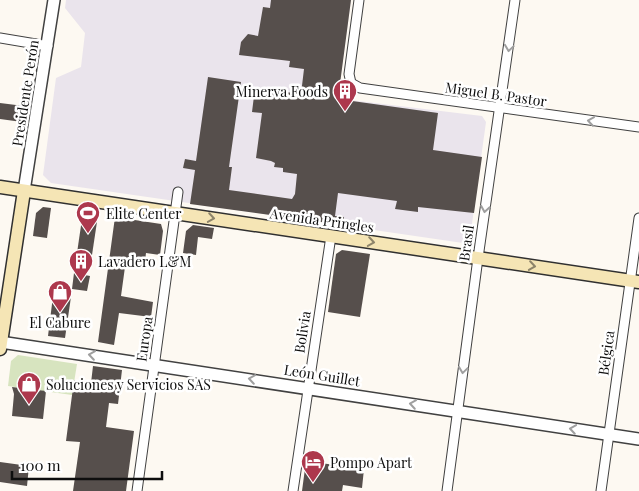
<svg xmlns="http://www.w3.org/2000/svg" width="639" height="491" font-family="'Playfair Display',serif">
<style>
.industrial{fill:#eae4ec}
.green{fill:#d7e4bf}
.building{fill:#564f4c}
.lines{fill:none;stroke-linecap:round;stroke-linejoin:round}
.minor-casing{stroke:#414141;stroke-width:11}
.tertiary-casing{stroke:#414141;stroke-width:14}
.secondary-casing{stroke:#303030;stroke-width:15}
.minor{stroke:#fff;stroke-width:9}
.tertiary{stroke:#fff;stroke-width:11}
.secondary{stroke:#f5e5b5;stroke-width:12}
.oneway{stroke:#9f9f9f}
.oneway2{stroke:#8d846a}
.labels{text-anchor:middle;dominant-baseline:central;stroke-width:5;stroke-linejoin:round;paint-order:stroke}
.poi-label{font-size:14px;fill:#0e0e0e;stroke:#fff;text-anchor:start}
.street-label{font-size:14px;fill:#0e0e0e;stroke:#fff}
</style>
<rect width="100%" height="100%" fill="#fdf9f2"/>
<path class="industrial" d="M66,0H351L338,95L342,99L482,116L486,122L470,238L463,243L51,183L43,175L56,78L81,67L85,33L65,8Z"/>
<path class="green" d="M18,355L77,364L72,395L8,386L11,361Z"/>
<g class="building">
<path d="M271,0H351L338,99L438,113L433,150L482,157L474,213L418,207V212L395,209L397,201L338,193L335,216L344,217L343,225L190,204L195,170L183,168L185,159L196,161L208,77L241,82L229,167H232L229,190L292,199L295,194L297,174L283,172V168L274,167L275,163L271,161L256,158L262,113L252,112L255,88L301,94L304,69L289,67L290,61L239,55L241,42L248,34L258,36L263,7L270,8Z"/>
<path d="M0,103L24,106L22,122L0,119Z"/>
<path d="M43,207L51,208L47,238L33,236L36,213Z"/>
<path d="M83,212L98,215L92,255L77,253Z"/>
<path d="M115,217L161,224L163,231L160,255L146,253L144,269L125,267L121,296L153,302L151,317L119,313L114,345L98,342Z"/>
<path d="M193,225L214,228L212,239L198,237L196,255L183,253L186,231Z"/>
<path d="M342,250L370,254L360,317L328,312L336,254Z"/>
<path d="M74,273L90,276L87,291L72,289Z"/>
<path d="M54,288L72,290L65,338L48,336Z"/>
<path d="M93,366L122,370L118,404L109,403L106,427L134,431L126,491H73L80,442L66,441L74,380L91,383Z"/>
<path d="M12,387L46,391L43,419L12,416L14,394Z"/>
<path d="M306,461L364,469L362,488L343,485L342,491H302Z"/>
<path d="M0,462L29,466L27,486L0,482Z"/>
</g>
<g class="lines">
<g class="minor-casing">
<g id="minor">
<path d="M359,0L349,74L351,83L360,88L639,127"/>
<path d="M0,38L48,46"/>
<path d="M137,491L178,192"/>
<path d="M293,491L331,236"/>
<path d="M447,491L478,258L515,0"/>
<path d="M601,491L639,218"/>
</g>
</g>
<g class="tertiary-casing">
<g id="tertiary">
<path d="M24,191L54,0"/>
<path d="M0,342L639,439"/>
</g>
</g>
<g class="secondary-casing">
<g id="secondary">
<path d="M0,187L639,282"/>
<path d="M0,349L24,191"/>
</g>
</g>
<use href="#minor" class="minor"/>
<use href="#tertiary" class="tertiary"/>
<use href="#secondary" class="secondary"/>
</g>
<defs><path id="oneway-chevron" d="M-2-3.5L2.5 0L-2 3.5" fill="none" stroke-width="1.6" stroke-linecap="round" stroke-linejoin="round" transform="scale(1.25)"/></defs>
<g class="oneway">
<use href="#oneway-chevron" transform="translate(509 48) rotate(98)"/>
<use href="#oneway-chevron" transform="translate(591 121) rotate(-172)"/>
<use href="#oneway-chevron" transform="translate(485 209) rotate(99)"/>
<use href="#oneway-chevron" transform="translate(92 355) rotate(-172)"/>
<use href="#oneway-chevron" transform="translate(463 370) rotate(98)"/>
<use href="#oneway-chevron" transform="translate(252 379) rotate(-171)"/>
<use href="#oneway-chevron" transform="translate(413 404) rotate(-171)"/>
<use href="#oneway-chevron" transform="translate(573 429) rotate(-171)"/>
</g>
<g class="oneway2">
<use href="#oneway-chevron" transform="translate(211 218) rotate(9)"/>
<use href="#oneway-chevron" transform="translate(371 242) rotate(9)"/>
<use href="#oneway-chevron" transform="translate(532 266) rotate(8)"/>
</g>
<defs>
<g id="building-pin" transform="scale(1.25)"><path d="M0 17L-7.5 6A9.5 9.5 0 1 1 7.5 6Z" fill="#ad384d" stroke="#fff"/><path d="M-4-6H4V6H1V3H-1V6H-4ZM-2.5-4.3h1.7v1.8h-1.7ZM.8-4.3h1.7v1.8H.8ZM-2.5-1h1.7V.8h-1.7ZM.8-1h1.7V.8H.8Z" fill="#fff"/></g>
<g id="stadium-pin" transform="scale(1.25)"><path d="M0 17L-7.5 6A9.5 9.5 0 1 1 7.5 6Z" fill="#ad384d" stroke="#fff"/><path d="M0-5a6.5 5 0 1 0 0 10a6.5 5 0 1 0 0-10ZM-3.5-1.8h7v3.6h-7Z" fill="#fff"/></g>
<g id="shop-pin" transform="scale(1.25)"><path d="M0 17L-7.5 6A9.5 9.5 0 1 1 7.5 6Z" fill="#ad384d" stroke="#fff"/><path d="M-5-2.5h2.3a2.7 3.5 0 0 1 5.4 0H5L5.5 6h-11ZM-1.5-2.5h3a1.5 2.3 0 0 0-3 0Z" fill="#fff"/></g>
<g id="hotel-pin" transform="scale(1.25)"><path d="M0 17L-7.5 6A9.5 9.5 0 1 1 7.5 6Z" fill="#ad384d" stroke="#fff"/><path d="M-6-4.5h1.5V1H6V5H4.5V3h-9V5H-6ZM-4 0a1.8 1.8 0 1 1 3.6 0ZM.5 0V-2.5h3Q6-2.5 6 0Z" fill="#fff"/></g>
</defs>
<g fill-rule="evenodd">
<use href="#building-pin" x="345" y="91"/>
<use href="#stadium-pin" x="88" y="213"/>
<use href="#building-pin" x="81" y="261"/>
<use href="#shop-pin" x="60" y="292"/>
<use href="#shop-pin" x="29" y="384"/>
<use href="#hotel-pin" x="313" y="462"/>
</g>
<g class="labels">
<g class="poi-label">
<text x="328" y="91" text-anchor="end">Minerva Foods</text>
<text x="106" y="213">Elite Center</text>
<text x="98" y="261">Lavadero L&amp;M</text>
<text x="60" y="322" text-anchor="middle">El Cabure</text>
<text x="46" y="384">Soluciones y Servicios SAS</text>
<text x="330" y="462">Pompo Apart</text>
</g>
<g class="street-label">
<text transform="translate(25 93) rotate(-81)">Presidente Perón</text>
<text transform="translate(496 94) rotate(8)">Miguel B. Pastor</text>
<text transform="translate(322 220) rotate(8)">Avenida Pringles</text>
<text transform="translate(466 243) rotate(-82)">Brasil</text>
<text transform="translate(302 332) rotate(-81)">Bolivia</text>
<text transform="translate(144 339) rotate(-82)">Europa</text>
<text transform="translate(606 353) rotate(-82)">Bélgica</text>
<text transform="translate(322 375) rotate(9)">León Guillet</text>
</g>
</g>
<path d="M12 471v8h150v-8" fill="none" stroke="#0e0e0e" stroke-width="2.5"/>
<text x="20" y="471" font-size="15" fill="#0e0e0e" stroke="#ffffff" stroke-width="4" paint-order="stroke">100 m</text>
</svg>
